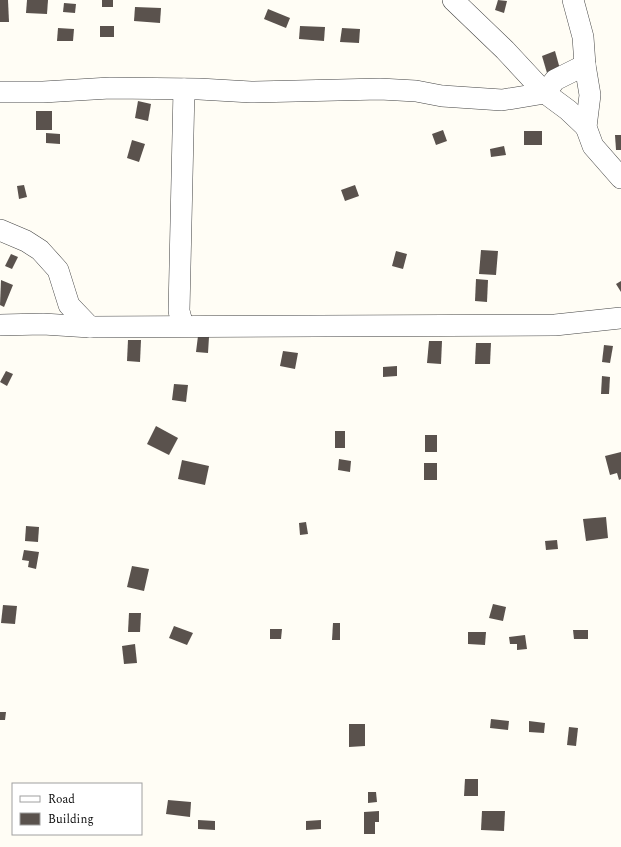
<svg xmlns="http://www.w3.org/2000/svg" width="621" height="847" font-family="Spectral,serif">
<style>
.building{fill:#5a524d}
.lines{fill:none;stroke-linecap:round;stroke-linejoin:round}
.minor-casing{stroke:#444;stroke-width:22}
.minor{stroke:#fff;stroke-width:21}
</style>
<rect width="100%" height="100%" fill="#fffdf5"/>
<g class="building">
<path d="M0,0H8L9,22H0Z"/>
<path d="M27,0H48L47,14L26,13Z"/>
<rect x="102" y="0" width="11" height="7"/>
<path d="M498,0L507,1L504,13L495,10Z"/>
<path d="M64,3L76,4L75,13L63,12Z"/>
<path d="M135,7L161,8L160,23L134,21Z"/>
<path d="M268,9L290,18L286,28L264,19Z"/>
<rect x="100" y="26" width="14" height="11"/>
<path d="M300,26L325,27L324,41L299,39Z"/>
<path d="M58,28L74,29L73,41H57Z"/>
<path d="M342,28L360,29L359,43L340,42Z"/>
<path d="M555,51L560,69L547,73L542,56Z"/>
<path d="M138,101L151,104L148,121L135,118Z"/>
<rect x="36" y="111" width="16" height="19"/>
<path d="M443,130L447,141L436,145L432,134Z"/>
<rect x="524" y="131" width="18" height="14"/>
<path d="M46,133L60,134V144L46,143Z"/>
<path d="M615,135H621V150H616Z"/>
<path d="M132,140L145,144L139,162L127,158Z"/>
<path d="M504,146L506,155L491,157L490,149Z"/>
<path d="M24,185L27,197L19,199L17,186Z"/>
<path d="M355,185L359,196L345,201L341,190Z"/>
<path d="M481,250L498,251L496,275L479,274Z"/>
<path d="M396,251L407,254L403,269L392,266Z"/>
<path d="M11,254L18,257L12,269L5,266Z"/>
<path d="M476,279L488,280L487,302L475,301Z"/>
<path d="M1,280L13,285L4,307L0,305Z"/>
<path d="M621,281V292L616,284Z"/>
<path d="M198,336L209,337L208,353L196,352Z"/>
<path d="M128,340H141L140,362L127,361Z"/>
<path d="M429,341H442L441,364L427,363Z"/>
<path d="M476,343H491L490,364H475Z"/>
<path d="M604,345L613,346L610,363L602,362Z"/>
<path d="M283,351L298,353L295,369L280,366Z"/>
<path d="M397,366V376L383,377V367Z"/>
<path d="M6,371L13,374L7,386L0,382Z"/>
<path d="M602,376L610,377L609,394H601Z"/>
<path d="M174,384L188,385L186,402L172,400Z"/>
<path d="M156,426L178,438L169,455L147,444Z"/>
<rect x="335" y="431" width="10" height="17"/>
<rect x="425" y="435" width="12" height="17"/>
<path d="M621,452V479L619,480L617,473L610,475L605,456Z"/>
<path d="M339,459L351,461L350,472L338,470Z"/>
<path d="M182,460L209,466L205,485L178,479Z"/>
<rect x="424" y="463" width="13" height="17"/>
<path d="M606,517L608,538L586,541L583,519Z"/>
<path d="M306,522L308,534L300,535L299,523Z"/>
<path d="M26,526L39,527L38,542L25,541Z"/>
<path d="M557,540L558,549L546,550L545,541Z"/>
<path d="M24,550L39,552L36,569L28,567L29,561L22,560Z"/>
<path d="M132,566L149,569L144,591L127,587Z"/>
<path d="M493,604L506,607L503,621L489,618Z"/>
<path d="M3,605L17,606L15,624L1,623Z"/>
<path d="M129,613H141L140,632H128Z"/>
<path d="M333,623H340V640H332Z"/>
<path d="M174,626L193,633L187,645L169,638Z"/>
<path d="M270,629H282L281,639H270Z"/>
<path d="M573,630H588V639H574Z"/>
<path d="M468,632H486L485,645L468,644Z"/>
<path d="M525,635L527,649L517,650V644H510L509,637Z"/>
<path d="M135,644L137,663L124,664L122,646Z"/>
<path d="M0,712H6L5,720H0Z"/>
<path d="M491,719L509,721L508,730L490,728Z"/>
<path d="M529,721L545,723L544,733L529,732Z"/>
<path d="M349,724H365V746L349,747Z"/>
<path d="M569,727L578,728L576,746L567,745Z"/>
<path d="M465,779H478V796H464Z"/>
<path d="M368,792H376L377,802L368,803Z"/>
<path d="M168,800L191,802L190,817L166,814Z"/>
<path d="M379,811V822H375V834H364V812Z"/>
<path d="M482,811H505L504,831L481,830Z"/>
<path d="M198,820L215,821V830L198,829Z"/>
<path d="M321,820V829L306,830V821Z"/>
</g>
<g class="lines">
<g class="minor-casing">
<g id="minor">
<path d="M453,0L505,50L545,93L568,110L586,127"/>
<path d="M573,0L583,37L585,65L590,95L586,127L593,146L621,178"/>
<path d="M0,92H43L110,88L199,89L251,92L380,89L416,91L442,96L502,100L545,93L555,80L585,65"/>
<path d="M0,230L26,241L40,250L58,270L69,305L90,327"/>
<path d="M0,325L43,324L90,327L555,325L621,318"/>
<path d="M183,326L179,311L184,89"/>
</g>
</g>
<use href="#minor" class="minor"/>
</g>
<rect x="12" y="783" width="130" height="52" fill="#ffffff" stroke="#a0a0a0"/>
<rect x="20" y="796" width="20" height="6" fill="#ffffff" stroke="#a0a0a0"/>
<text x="48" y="803" font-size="12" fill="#111111">Road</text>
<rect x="20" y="813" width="20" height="12" fill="#5a524d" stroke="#a0a0a0"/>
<text x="48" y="823" font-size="12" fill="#111111">Building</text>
</svg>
